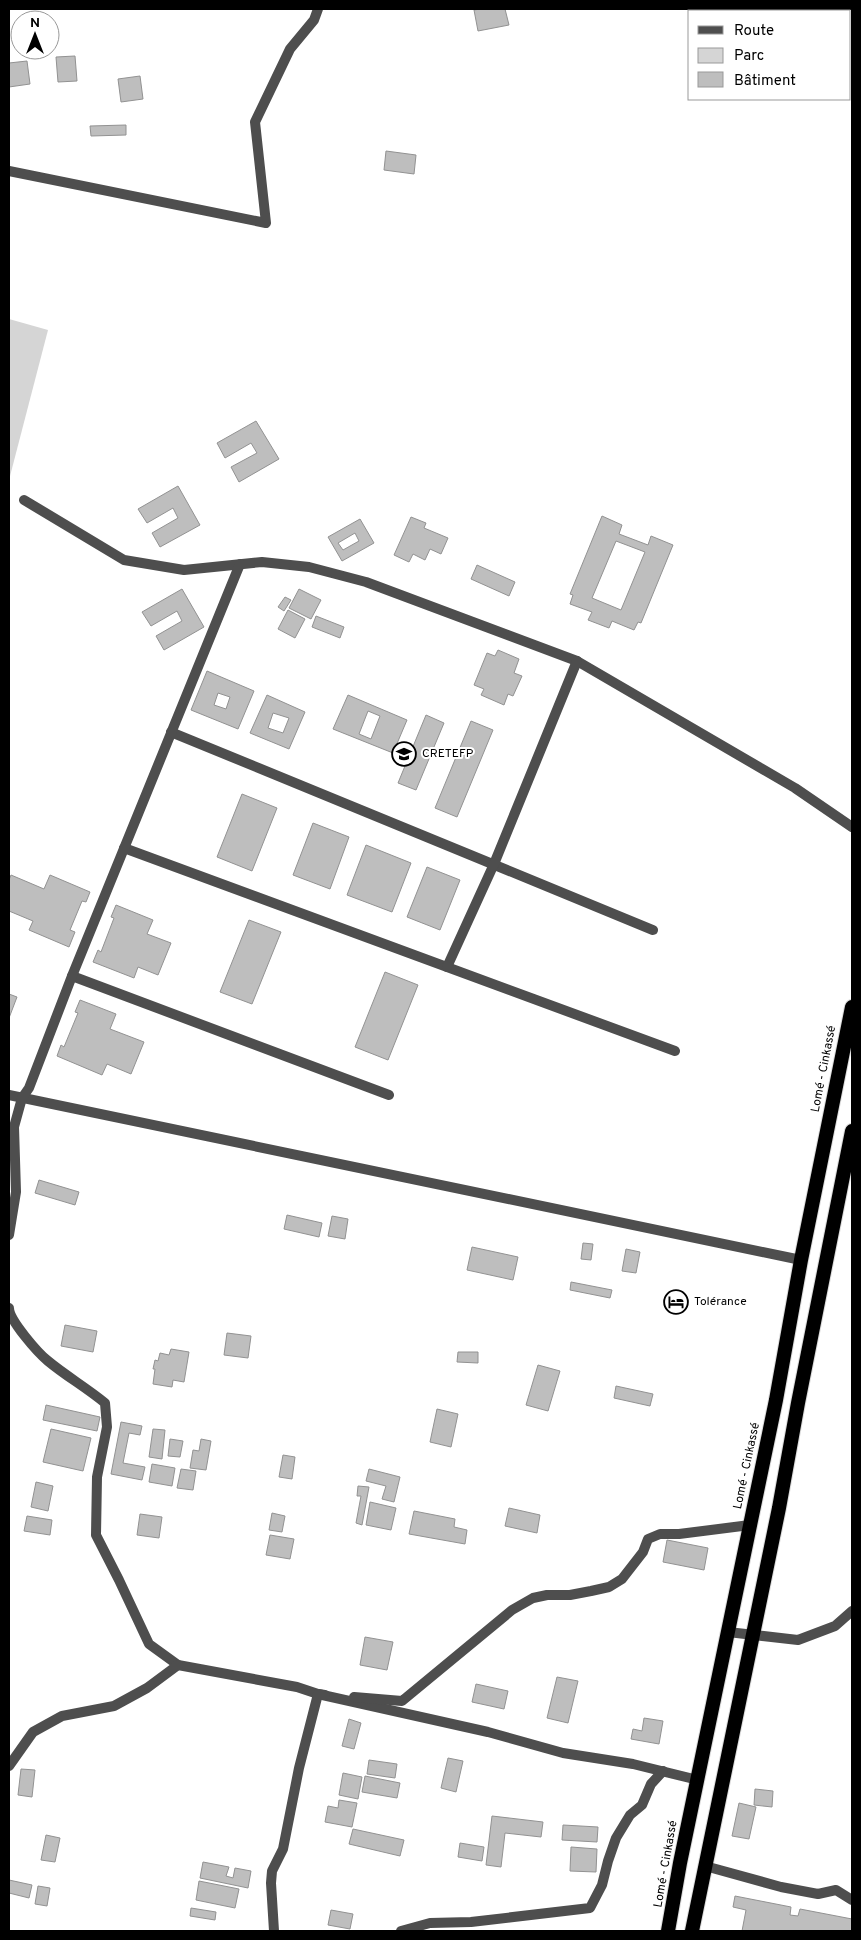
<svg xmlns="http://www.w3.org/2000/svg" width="861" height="1940" font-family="Overpass,sans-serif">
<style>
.green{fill:#d5d5d5}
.building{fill:#bebebe;stroke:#929292;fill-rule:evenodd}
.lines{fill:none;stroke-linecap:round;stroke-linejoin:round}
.trunk-casing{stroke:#dbdbdb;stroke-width:16}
.minor{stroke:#4e4e4e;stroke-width:10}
.trunk{stroke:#000;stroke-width:14}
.labels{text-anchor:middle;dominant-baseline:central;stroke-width:4;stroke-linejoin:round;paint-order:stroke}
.poi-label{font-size:12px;fill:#000;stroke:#fff;text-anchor:start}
.street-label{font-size:12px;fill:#000;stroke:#fff}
</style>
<rect width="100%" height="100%" fill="#fff"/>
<path class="green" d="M9,319L48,330L9,480Z"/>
<g class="building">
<path d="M480,9H505L509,25L478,31L474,10Z"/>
<path d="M75,56L77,81L58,82L56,57Z"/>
<path d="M27,61L30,84L9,87V63Z"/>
<path d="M140,76L143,99L121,102L118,79Z"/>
<path d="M126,125V135L91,136L90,126Z"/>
<path d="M386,151L416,155L414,174L384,170Z"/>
<path d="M256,421L279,459L239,482L231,467L257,453L251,443L225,458L217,443Z"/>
<path d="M178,486L200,525L160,547L152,533L178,518L173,508L147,523L138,509Z"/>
<path d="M602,516L622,525L619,534L648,545L651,536L673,545L641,623L638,622L634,630L612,621L609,628L588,620L592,612L570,604L573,595L570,594ZM616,541L645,552L621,610L592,598Z"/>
<path d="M411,517L426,523L424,528L448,538L441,554L430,549L425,560L413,554L409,562L394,555Z"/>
<path d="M360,519L374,543L342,561L328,537ZM355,533L359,541L343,550L338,543Z"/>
<path d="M477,565L515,582L509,596L471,579Z"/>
<path d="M182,589L204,627L164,650L156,636L182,621L177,611L151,626L142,612Z"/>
<path d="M299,589L321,600L311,619L289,608Z"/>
<path d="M285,597L291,600L284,611L278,607Z"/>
<path d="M288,610L305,619L295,638L278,629Z"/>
<path d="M316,616L344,627L340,638L312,627Z"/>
<path d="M498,650L519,659L514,673L522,676L513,696L508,694L504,705L481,695L484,689L474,685L487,653L495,656Z"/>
<path d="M207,671L254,691L238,729L191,710ZM218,693L230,697L226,709L214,705Z"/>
<path d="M267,695L305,712L289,749L250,733ZM273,713L289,718L283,733L268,728Z"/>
<path d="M348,695L407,720L393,753L333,729ZM368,711L380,716L371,739L359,734Z"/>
<path d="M426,715L444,723L416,790L398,783Z"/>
<path d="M471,721L493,730L457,817L435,808Z"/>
<path d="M242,794L277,808L252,871L217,857Z"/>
<path d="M313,823L349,837L330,889L293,875Z"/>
<path d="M366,845L411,863L392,912L347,895Z"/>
<path d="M427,867L460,880L440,930L407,917Z"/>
<path d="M11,875L44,889L50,875L90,892L86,902L82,901L70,930L75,932L69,947L29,930L33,921L9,911V880Z"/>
<path d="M116,905L153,920L147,934L171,943L158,975L138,967L134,978L93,962L98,950L101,952L114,918L111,917Z"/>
<path d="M249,920L281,932L252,1004L220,992Z"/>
<path d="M385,972L418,985L388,1060L355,1047Z"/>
<path d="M9,994L17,997L9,1018Z"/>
<path d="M80,1000L116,1014L110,1029L144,1042L131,1074L107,1064L102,1075L57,1056L61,1045L64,1047L78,1013L75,1012Z"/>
<path d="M39,1180L79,1192L75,1205L35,1193Z"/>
<path d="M287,1215L322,1223L319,1237L284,1229Z"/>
<path d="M332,1216L348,1219L345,1239L328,1236Z"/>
<path d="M583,1243L593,1244L591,1260L581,1259Z"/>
<path d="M472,1247L518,1257L513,1280L467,1270Z"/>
<path d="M626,1249L640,1252L636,1273L622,1271Z"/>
<path d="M571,1282L612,1290L610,1298L570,1290Z"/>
<path d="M65,1325L97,1331L93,1352L61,1346Z"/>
<path d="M227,1333L251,1336L248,1358L224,1355Z"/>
<path d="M171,1349L189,1352L184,1382L173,1380L172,1387L153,1384L155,1369H153L155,1360L158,1361L160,1353L169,1355Z"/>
<path d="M458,1352H478V1363L457,1362Z"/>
<path d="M538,1365L560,1371L548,1411L526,1405Z"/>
<path d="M616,1386L653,1394L650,1406L614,1398Z"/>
<path d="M46,1405L100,1417L97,1431L43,1420Z"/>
<path d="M437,1409L458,1414L451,1447L430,1442Z"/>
<path d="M121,1422L142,1426L140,1435L129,1433L123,1463L145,1467L142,1480L111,1474Z"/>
<path d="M51,1429L91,1438L83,1471L43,1462Z"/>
<path d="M153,1429L165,1430L162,1459L149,1457Z"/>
<path d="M170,1439L183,1441L180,1457L168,1456Z"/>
<path d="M201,1439L211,1441L206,1470L190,1468L193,1450L199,1451Z"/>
<path d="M283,1455L295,1457L292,1479L279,1477Z"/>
<path d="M152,1464L175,1468L172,1486L149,1482Z"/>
<path d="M181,1469L196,1471L193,1490L177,1488Z"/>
<path d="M369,1469L400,1477L394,1502L382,1499L386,1486L366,1481Z"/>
<path d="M36,1482L53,1486L48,1511L31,1507Z"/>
<path d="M358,1486L369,1487L362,1525L356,1523L361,1496H357Z"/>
<path d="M370,1502L396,1508L391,1530L366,1525Z"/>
<path d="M509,1508L540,1515L537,1533L505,1526Z"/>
<path d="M414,1511L455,1519L454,1527L467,1530L465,1544L409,1534Z"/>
<path d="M272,1513L285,1516L282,1532L269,1530Z"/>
<path d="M140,1514L162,1517L159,1538L137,1535Z"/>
<path d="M27,1516L52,1520L50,1535L24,1531Z"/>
<path d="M270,1535L294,1539L290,1559L266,1555Z"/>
<path d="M667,1540L708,1548L704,1570L663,1562Z"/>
<path d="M365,1637L393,1642L387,1670L360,1665Z"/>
<path d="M557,1677L578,1681L568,1723L547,1718Z"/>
<path d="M476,1684L508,1691L504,1709L472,1702Z"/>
<path d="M644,1718L663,1721L659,1744L631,1739L633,1729L642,1731Z"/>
<path d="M349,1719L361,1723L354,1749L342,1746Z"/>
<path d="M448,1758L463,1761L456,1792L441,1788Z"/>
<path d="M369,1760L397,1764L395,1778L367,1774Z"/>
<path d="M21,1769L35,1770L32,1797L18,1795Z"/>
<path d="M343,1773L362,1777L358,1799L339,1795Z"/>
<path d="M365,1776L400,1783L397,1798L362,1792Z"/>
<path d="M755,1789L773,1791L772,1807L754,1805Z"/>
<path d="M339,1800L357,1803L352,1827L325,1822L328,1806L338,1808Z"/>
<path d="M739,1803L756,1807L749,1839L732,1836Z"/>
<path d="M492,1816L543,1822L541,1837L505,1833L501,1867L486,1865Z"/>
<path d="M563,1825L598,1827L597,1842L562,1840Z"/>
<path d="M353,1829L404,1840L400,1856L349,1844Z"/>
<path d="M46,1835L60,1838L55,1862L41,1860Z"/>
<path d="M460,1843L484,1847L482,1861L458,1857Z"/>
<path d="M571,1847L597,1849L596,1872L570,1871Z"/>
<path d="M203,1862L229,1867L226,1876L233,1878L235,1868L251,1871L248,1888L200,1878Z"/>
<path d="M9,1880L32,1885L29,1898L9,1893Z"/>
<path d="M199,1881L239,1889L235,1908L196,1900Z"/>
<path d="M38,1886L50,1888L47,1906L35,1904Z"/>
<path d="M735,1896L791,1907L790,1915L798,1916L800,1909L852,1919V1931H742L746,1910L733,1907Z"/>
<path d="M191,1908L216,1912L215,1920L190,1916Z"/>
<path d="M331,1910L353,1914L350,1929L328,1925Z"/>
</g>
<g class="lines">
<g class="trunk-casing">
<g id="trunk">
<path d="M668,1931L680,1863L776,1400L801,1260L852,1007"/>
<path d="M692,1931L779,1508L798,1403L852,1131"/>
</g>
</g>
<g class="minor">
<path d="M9,171L266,223L255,122L290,49L314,20L318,9"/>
<path d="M24,500L124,560L184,570L262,562L309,567L366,582L577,661L795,788L852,827"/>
<path d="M171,732L653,930"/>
<path d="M124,848L675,1051"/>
<path d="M447,967L494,864L577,661"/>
<path d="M72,976L389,1095"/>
<path d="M9,1095L801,1260"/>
<path d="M9,1235L16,1192L14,1127L22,1098L29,1088L72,976L240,564"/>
<path d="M9,1308C9,1320 38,1353 48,1361C66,1376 87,1388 105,1403L107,1427L97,1477L96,1535L119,1580L149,1644L178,1665L297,1687L318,1694L488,1732L563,1753L633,1764L698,1780"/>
<path d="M728,1632L798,1640L835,1626L852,1611"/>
<path d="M354,1697L402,1701L512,1610L533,1598L547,1595H570L591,1591L609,1587L622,1579L643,1552L648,1539L660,1534H679L750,1525"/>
<path d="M9,1766L33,1732L62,1716L114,1706L147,1688L178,1665"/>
<path d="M705,1866L781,1887L818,1894L836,1890L852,1900"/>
<path d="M274,1931L271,1883L272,1871L283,1849L299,1768L318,1694L325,1695"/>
<path d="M401,1931L430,1923L471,1922L590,1908L602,1885L608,1861L616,1838L630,1815L642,1805L651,1784L663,1771"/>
</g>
<use href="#trunk" class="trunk"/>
</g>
<defs>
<g id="school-ring" transform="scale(1.25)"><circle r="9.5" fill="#fff" stroke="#000" stroke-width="1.5"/><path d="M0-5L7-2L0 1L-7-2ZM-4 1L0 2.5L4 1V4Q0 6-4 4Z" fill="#000"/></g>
<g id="hotel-ring" transform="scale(1.25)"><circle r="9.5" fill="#fff" stroke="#000" stroke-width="1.5"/><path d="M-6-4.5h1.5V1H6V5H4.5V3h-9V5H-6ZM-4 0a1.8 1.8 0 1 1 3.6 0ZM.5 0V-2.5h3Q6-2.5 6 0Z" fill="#000"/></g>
</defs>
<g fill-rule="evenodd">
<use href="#school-ring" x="404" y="754"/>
<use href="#hotel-ring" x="676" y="1302"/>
</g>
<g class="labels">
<g class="poi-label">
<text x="422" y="754">CRETEFP</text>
<text x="694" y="1302">Tolérance</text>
</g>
<g class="street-label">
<text transform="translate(824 1069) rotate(-79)">Lomé - Cinkassé</text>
<text transform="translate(747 1466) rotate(-78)">Lomé - Cinkassé</text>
<text transform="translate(666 1864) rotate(-80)">Lomé - Cinkassé</text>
</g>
</g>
<rect width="861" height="1940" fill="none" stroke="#000000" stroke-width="20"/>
<rect x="688" y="10" width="162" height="90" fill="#ffffff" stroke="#999999"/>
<rect x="698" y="26" width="25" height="8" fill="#4e4e4e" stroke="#999999"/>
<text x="734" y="35" font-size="15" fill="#000000">Route</text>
<rect x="698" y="48" width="25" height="15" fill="#d5d5d5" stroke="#999999"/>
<text x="734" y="60" font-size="15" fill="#000000">Parc</text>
<rect x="698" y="72" width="25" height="15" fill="#bebebe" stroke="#999999"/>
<text x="734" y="85" font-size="15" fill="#000000">Bâtiment</text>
<g transform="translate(35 35)"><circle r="24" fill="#ffffff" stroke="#999999"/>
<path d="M0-4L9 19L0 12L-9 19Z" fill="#000000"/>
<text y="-8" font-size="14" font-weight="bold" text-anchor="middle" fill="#000000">N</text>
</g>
</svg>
